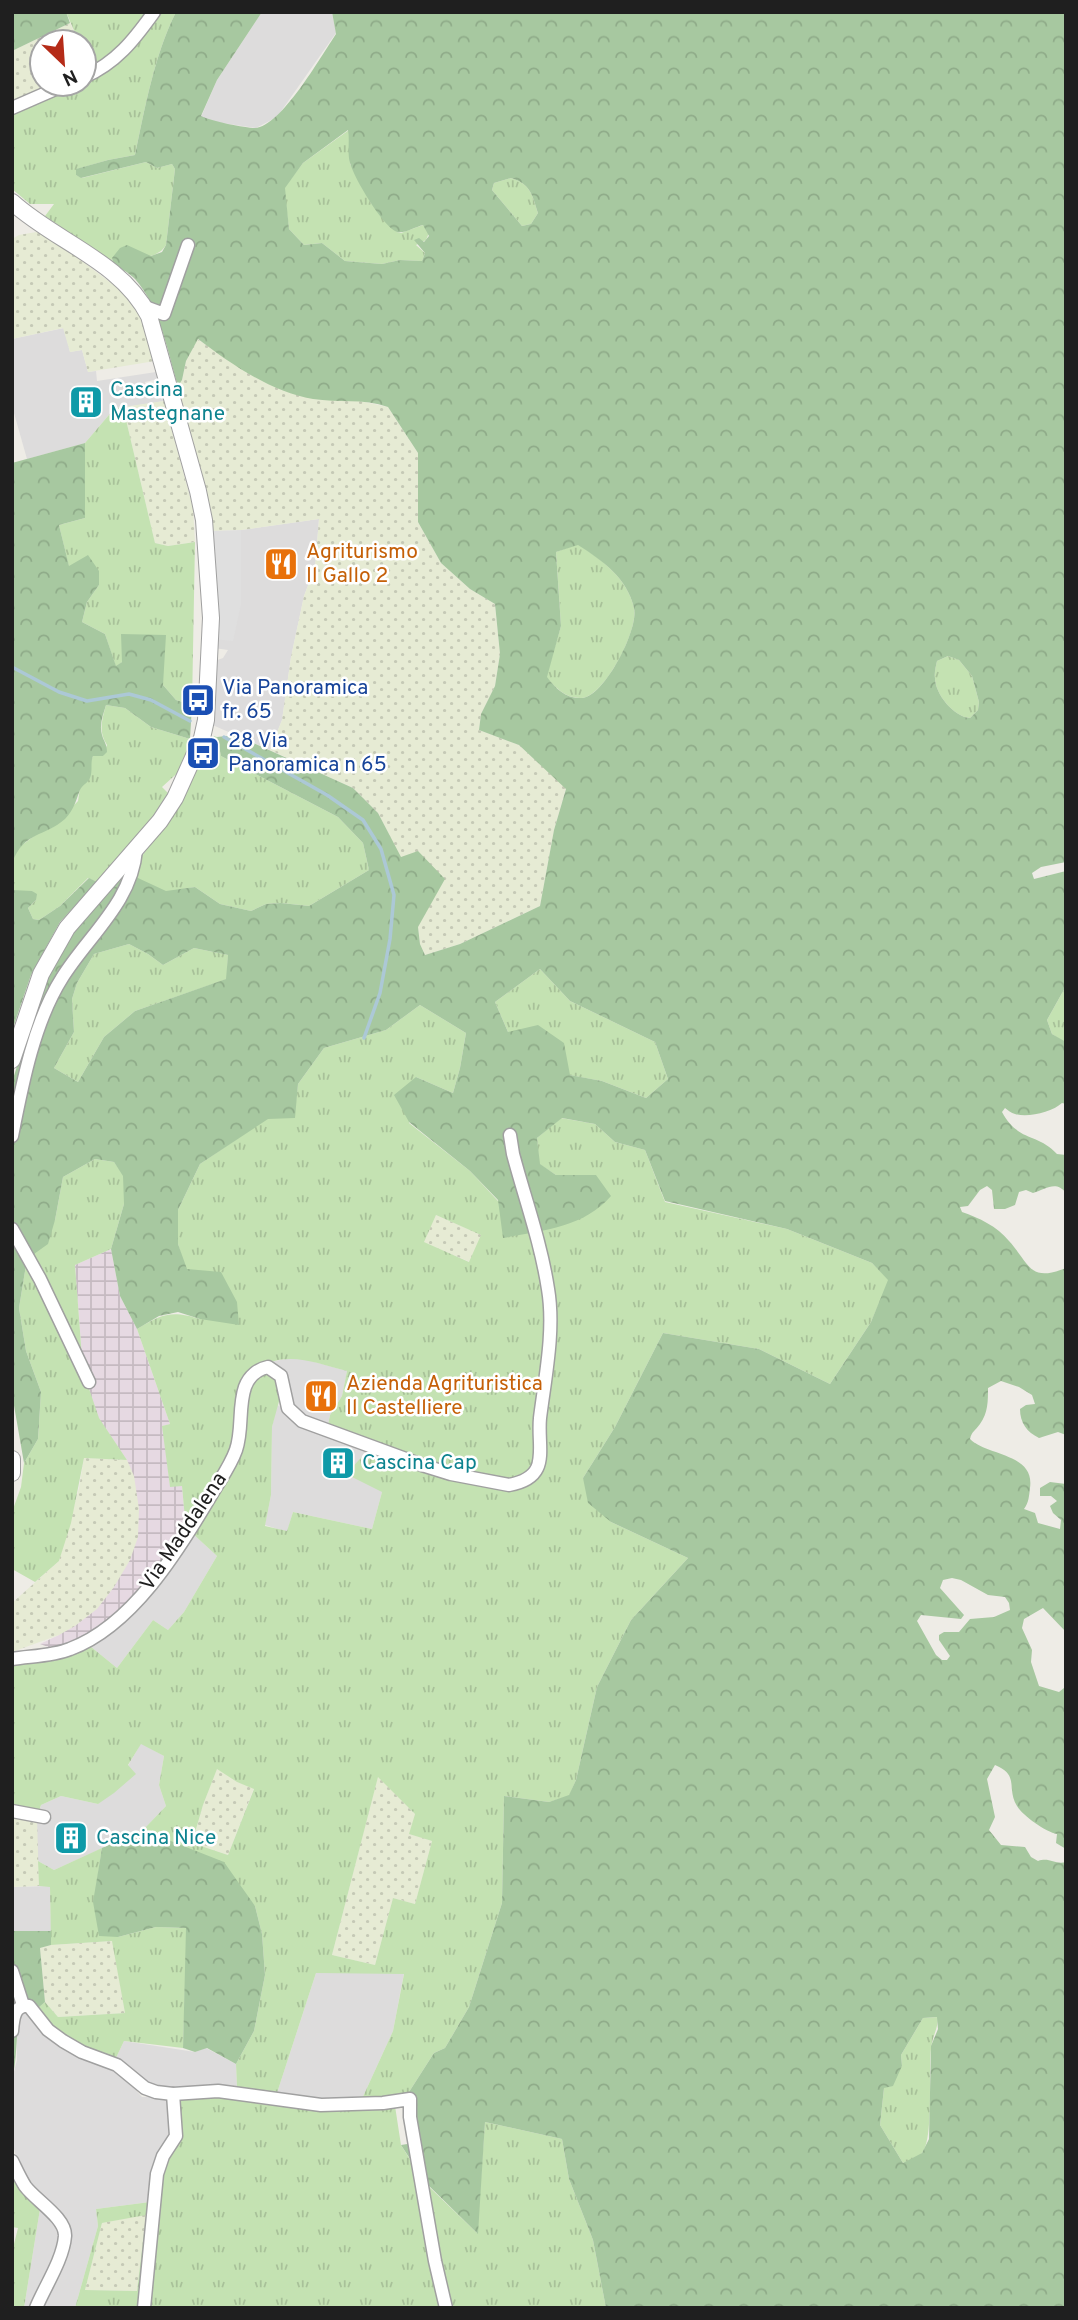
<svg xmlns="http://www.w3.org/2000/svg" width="1078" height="2320" font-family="Overpass,sans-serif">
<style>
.residential{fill:#dddcdc}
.industrial{fill:url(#industrial-grid)}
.farmland{fill:url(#farmland-dots)}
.grass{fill:url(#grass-tufts);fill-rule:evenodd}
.forest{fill:url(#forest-crowns);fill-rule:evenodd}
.parking{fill:#dfdfdf}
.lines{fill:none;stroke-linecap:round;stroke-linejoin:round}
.stream{stroke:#acc8d6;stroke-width:3.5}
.minor-casing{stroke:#a0a0a0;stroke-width:15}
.tertiary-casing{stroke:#a0a0a0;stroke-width:18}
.minor{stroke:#fff;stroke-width:12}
.tertiary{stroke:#fff;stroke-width:16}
.labels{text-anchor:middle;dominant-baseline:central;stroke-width:5;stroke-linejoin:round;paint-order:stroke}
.culture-label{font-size:21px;fill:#0d838f;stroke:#fff;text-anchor:start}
.food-label{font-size:21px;fill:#c56008;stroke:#fff;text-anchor:start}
.transit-label{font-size:21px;fill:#164399;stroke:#fff;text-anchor:start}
.street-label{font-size:21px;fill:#1f1f1f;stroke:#fff}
</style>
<defs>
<pattern id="industrial-grid" width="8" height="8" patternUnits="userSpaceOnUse" patternTransform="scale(1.75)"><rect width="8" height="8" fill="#e6d9e2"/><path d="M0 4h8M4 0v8" fill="none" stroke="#c5bac1"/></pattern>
<pattern id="farmland-dots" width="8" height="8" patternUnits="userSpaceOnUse" patternTransform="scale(1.75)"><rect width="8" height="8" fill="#e6ebd4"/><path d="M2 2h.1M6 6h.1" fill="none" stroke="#c5c9b6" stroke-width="1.8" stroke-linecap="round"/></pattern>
<pattern id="grass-tufts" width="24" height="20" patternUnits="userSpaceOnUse" patternTransform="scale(1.75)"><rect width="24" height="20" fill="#c4e2b2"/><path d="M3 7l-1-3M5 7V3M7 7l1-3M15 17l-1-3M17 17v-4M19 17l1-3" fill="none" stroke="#a8c199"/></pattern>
<pattern id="forest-crowns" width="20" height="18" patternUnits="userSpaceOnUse" patternTransform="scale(1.75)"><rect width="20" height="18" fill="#a7c8a0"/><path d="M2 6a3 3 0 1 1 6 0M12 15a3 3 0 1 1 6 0" fill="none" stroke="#8fab89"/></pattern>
</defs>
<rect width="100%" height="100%" fill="#eeece6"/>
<g class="residential">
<path d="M262,12H332L336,33L277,117L256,128L215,122L201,117L217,80Z"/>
<path d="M64,328L70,352L82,350L88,372L96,371L97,381L156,372L158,379L145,382L148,394L160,393L164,401L114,409L85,443L27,459L12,406V339Z"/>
<path d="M319,519L315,567L304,596L291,657L282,720L270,750L208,723L212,662L223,658L228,650L214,648V639L241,604V530Z"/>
<path d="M297,1357L347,1371L342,1396L330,1415L328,1425L294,1412L269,1362Z"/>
<path d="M277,1405L370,1448L382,1492L372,1529L293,1512L287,1532L265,1525L271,1495L272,1427Z"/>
<path d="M192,1533L217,1556L184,1612L168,1630L153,1620L117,1668L90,1646Z"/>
<path d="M141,1743L164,1756L159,1785L166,1806L143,1830L54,1870L38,1861L36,1822L41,1805L61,1796L98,1804L128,1766Z"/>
<path d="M50,1886L51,1931H12V1887Z"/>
<path d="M316,1973H404L393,2031L361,2101L326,2100L277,2093Z"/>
<path d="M27,2010L43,2034L56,2045L104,2063L123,2076L142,2097H171L173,2134L150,2202L96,2209L98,2226L75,2308H24L40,2209L54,2219L59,2210L41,2197L28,2183L15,2153L12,2140V2079L17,2060V2026L22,2011Z"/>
<path d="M124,2041L195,2052L206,2048L236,2064L237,2087L183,2090L149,2086L115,2060Z"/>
</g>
<path class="industrial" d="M111,1249L120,1296L137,1329L170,1424L163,1426L170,1486H182L186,1530L142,1590L120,1610L98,1629L73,1642L54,1649L40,1644L59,1635L127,1460L98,1418L83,1371L75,1265Z"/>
<g class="farmland">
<path d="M70,23L79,42H42V84H52L12,101V51Z"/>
<path d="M42,231L127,295L145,320L155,361L88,372L82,350L70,352L63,328L12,339V239L19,235Z"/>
<path d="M197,339L259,379L388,407L418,453V522L441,563L470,589L495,604L500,654L495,686L481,714L479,730L519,745L566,788L554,830L540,906L460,944L425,955L420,944L418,927L401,858L378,813L353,788L270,750L282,720L291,657L304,596L315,567L319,519L241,530L212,531L178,386L182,380L186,361Z"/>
<path d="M164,401L193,508L195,542L168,546L155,543L123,407Z"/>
<path d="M436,1215L482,1235L470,1262L423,1242Z"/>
<path d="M84,1458L127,1460L134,1476L139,1509L138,1537L130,1560L114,1587L97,1609L75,1626L59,1635L12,1652V1603L59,1561L79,1488Z"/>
<path d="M217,1768L237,1782L254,1788L228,1855L192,1843L203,1805Z"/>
<path d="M378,1776L415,1814L410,1834L432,1841L415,1904L393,1898L375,1965L332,1955Z"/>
<path d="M12,1816L37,1818L39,1886L12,1887Z"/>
<path d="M113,1941L125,2013L58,2017L45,2002L40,1948L51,1945Z"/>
<path d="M146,2214L137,2291L85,2290L102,2223Z"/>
</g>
<g class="grass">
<path d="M66,12H147L109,57L90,67L84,54V42H79Z"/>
<path d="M159,12H176C154,56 145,108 135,155L108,160L77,169L76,175L82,178L146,162L157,168L172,164L175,169L166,245C156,262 130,257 112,258L113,263L45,216L54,204H30L12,189V112L77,84H84V81Z"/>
<path d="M349,130L350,164L371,203L397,232L401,233L423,225L429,233L426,240L416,245L425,253L422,261L400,260L382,264L345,261L322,243L304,245L289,229L284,188L303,163Z"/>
<path d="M511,178C531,184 532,195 538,213L531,224L522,226L492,190L494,183Z"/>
<path d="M123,407L155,543L168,546L195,542L192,705L176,700L163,685L122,662L116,667L105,634L82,622L87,602L99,585L69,567L59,525L85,518V443L114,409Z"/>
<path d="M578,544C603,561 627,578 634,608C639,629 605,696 582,698C566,699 556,688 546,677L561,626L556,552Z"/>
<path d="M948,656L959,660L972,676L979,702L978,710L970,718C954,717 935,694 935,678C934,673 936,666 937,661Z"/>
<path d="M106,705L125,708L151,727L190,739L184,767L162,787L168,793L146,827L97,882L88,878L60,906L39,920L33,919L28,908L36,900L32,891H13L12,863L17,849L38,833L53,827L78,801L80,788L91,774L90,763L93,756H103L107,745C98,732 102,720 106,705Z"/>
<path d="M214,736L217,737L221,756L338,817L363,843L369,870L309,906L281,903L266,904L251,911L220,904L195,887L166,892L135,878L142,856L177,807L208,741L212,742Z"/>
<path d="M129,944L148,954L163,965L194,948L228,955L227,979L135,1011L104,1037L78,1082L54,1068L74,1032L72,999L77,983L94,954Z"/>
<path d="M540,969L570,1001L655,1042L668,1079L646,1098L602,1081L569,1075L508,1032L495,1002Z"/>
<path d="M1066,986V1042H1064L1052,1034L1047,1020Z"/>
<path d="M420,1005L466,1033L460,1068L453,1093L416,1077L409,1123L470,1171L498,1201L596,1175H556L539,1164L537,1138L561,1118L595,1124L615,1142L645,1150L665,1202L787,1229L872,1263L889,1280L871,1322L830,1384L759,1349L663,1333L615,1427L583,1478L611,1522L688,1558L631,1620L597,1687L576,1780L569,1796L549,1802L504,1796L502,1903L469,2007L445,2048L434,2053L409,2092L397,2098L361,2101L393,2031L404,1974L316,1973L277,2093L237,2087L236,2064L254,2031L265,1975L262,1934L255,1906L173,1843L143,1830L166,1806L159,1785L164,1756L141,1744L128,1765L136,1774L114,1793L98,1804L61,1796L41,1805L39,1811L12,1808V1663L69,1656L90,1646L117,1668L153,1620L168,1630L184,1612L217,1556L192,1533L242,1451L250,1386L256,1376L267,1371L276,1377L281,1394L272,1427L271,1495L265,1526L287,1531L293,1512L372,1529L382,1492L346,1474L370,1448C416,1468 456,1482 506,1489L513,1482L438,1465L328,1425L330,1415L342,1396L347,1371C312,1362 286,1349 252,1371L230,1454L186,1530L182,1486L170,1487L162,1426L170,1424L137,1329C162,1314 171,1310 200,1319L178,1244V1210L200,1164L268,1118H294L298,1084L324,1048L386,1030ZM436,1215L481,1235L469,1262L424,1242ZM217,1769L237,1782L254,1789L228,1855L192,1843L203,1805ZM378,1777L415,1814L409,1834L432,1841L415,1904L393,1898L375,1965L332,1955Z"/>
<path d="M95,1159L114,1162L124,1176V1204L111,1249L75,1265L83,1371L99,1418L127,1460L84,1458L71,1523L59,1561L35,1582L12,1569V1512L21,1487L24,1463L38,1439L41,1392L26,1351L19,1308L27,1259L55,1220L63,1177Z"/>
<path d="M102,1848L94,1902L118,1937L156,1927L187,1928L183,2048L124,2041L115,2060C83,2050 56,2037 39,2007L45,2002L58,2017L125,2013L112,1941L51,1945L50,1887L39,1886L38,1861L54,1870Z"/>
<path d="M938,2017C938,2029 932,2037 931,2049C928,2071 934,2139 922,2153C918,2158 909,2161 903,2163L880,2125L884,2088L902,2066L901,2055L923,2018Z"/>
<path d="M236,2097L395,2106L401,2145L424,2182L477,2233L485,2122L562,2139L569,2179L593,2240L606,2308H149L163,2168L181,2132L180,2098Z"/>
<path d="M12,2170L40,2209L24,2308H12V2252L18,2228L12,2227Z"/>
<path d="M150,2202L139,2308H75L98,2226L96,2209ZM146,2215L137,2291L85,2290L102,2223Z"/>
</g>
<g class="forest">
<path d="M12,12H66L70,23L12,51Z"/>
<path d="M176,12H262L217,80L201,116C211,121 245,128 255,128C281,127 321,56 336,34L332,12H1066V862L1041,867L1032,873L1034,879L1066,871V986L1047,1020L1052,1034L1066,1042V1104L1062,1103C1052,1112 1028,1118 1015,1114C1011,1113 1008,1110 1005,1108L1002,1112C1019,1143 1037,1132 1057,1154L1066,1155V1193C1056,1180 1046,1189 1033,1193L1026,1190L1019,1192L1015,1205L1005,1209H994L992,1190L987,1186L980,1190L968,1206L960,1207L962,1212C979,1218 997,1226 1009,1241C1030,1264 1029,1283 1066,1268V1435L1058,1432L1039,1438C1027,1432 1020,1423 1020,1409L1026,1405L1035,1404L1032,1395L1019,1387L1001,1381L988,1388C988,1401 988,1413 980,1424C975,1431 972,1431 970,1439C987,1456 1035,1453 1030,1488C1029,1496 1029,1502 1024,1509L1035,1513L1038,1523L1060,1529L1061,1520L1053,1513L1050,1506L1057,1501L1051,1496H1040V1488L1050,1482L1066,1484V1632L1043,1608L1024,1619L1022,1628L1032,1650L1031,1662L1039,1686L1059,1692L1064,1688L1066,1677V1849L1056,1843L1057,1834C1046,1832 1023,1816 1017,1806C1006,1788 1020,1775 995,1765L987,1779L995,1817L989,1830L1001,1845L1025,1847L1031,1857L1038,1861C1050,1857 1055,1865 1066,1862V2308H606L593,2240L569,2179L562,2139L485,2122L478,2234L425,2182L401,2145L420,2142L409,2092L434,2053L445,2048L469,2007L502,1903L504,1796L549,1802L569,1795L576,1780L597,1687L631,1620L688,1558L611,1522L588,1503L583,1478L615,1427L663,1333L759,1349L830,1384L871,1322L888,1280L872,1263L787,1229L665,1201L645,1150L615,1142L595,1124L562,1118L537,1138L540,1164L556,1175H596L611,1196C583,1228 543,1230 503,1238L498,1200L470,1171L409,1122L394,1095L416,1077L453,1093L460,1068L466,1033L420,1005L386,1030L324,1048L298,1084L295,1118L268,1119L200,1164L178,1210V1244L187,1269L221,1272L237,1302L239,1325L200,1319L178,1312L159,1316L137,1329L120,1296L111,1249L124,1204L123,1176L114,1162L95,1159L63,1177L55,1220L48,1244L27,1259L19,1308L26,1351L41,1392L38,1439L24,1463L12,1394V1082L44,982L73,930L125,872L166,891L195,887L220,904L251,911L266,904L281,903L309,906L369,870L363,843L338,817L221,756L217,737L236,735L353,788L378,813L401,857L418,851L445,879L418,927L420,944L425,955L460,944L540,906L554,830L566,789L519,745L479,730L481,714L495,686L500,654L495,604L470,589L441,563L418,522V453L388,407C363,398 338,403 313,399C271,392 231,364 198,339L186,361L182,380L178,386C167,350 160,307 135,279C129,273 120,268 113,263L112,258L120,248L127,245L151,256L162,252L166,245L175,169L172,164L157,168L146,162L81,178L76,175V169L108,160L135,155C145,108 154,56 176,12ZM348,130C350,140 347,153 350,163C354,178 383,227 397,232C404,234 415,227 423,225L429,236L424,242L419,238L414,240L425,253L422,261L400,260L382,264L345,261L322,243L304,245L289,229L285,188L303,163ZM511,178C531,184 532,195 538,213L531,224L522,226L492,190L494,183ZM578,545C603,561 627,578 634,608C639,629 605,695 583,698C566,699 556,689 547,677L561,626L556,552ZM948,656L959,660L972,676L979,702L978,710L970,718C954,717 935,694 935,678C934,673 936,666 937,661ZM129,944L148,954L163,965L194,948L228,955L226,979L135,1011L104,1037L78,1082L54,1068L74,1032L72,999L77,983L94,954ZM540,969L570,1001L655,1042L668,1079L646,1098L602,1081L570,1075L564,1043L538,1025L508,1032L495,1002ZM952,1578L961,1580L988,1595L1005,1597L1009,1603L1010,1610L994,1617L970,1619L959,1632H944L939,1635V1640L950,1656L947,1660H942L936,1655L917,1621L921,1615L961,1619L964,1615L940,1588L943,1580ZM937,2017L938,2029L931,2046L929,2139L922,2153L903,2163L880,2125L884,2088L893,2086L902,2066L901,2055L923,2018Z"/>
<path d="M85,443V518L59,525L69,566L88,555L99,571V585L87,602L82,622L105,634L116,666L122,662L121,634L166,635L163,685L176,700L192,705L190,739L151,727L125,708L106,705C103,715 99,725 102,735C104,742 107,744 107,752L103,756H93C90,763 93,771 90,778C88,783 82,785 80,790C76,800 74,810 65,819C45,837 24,831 12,863V463Z"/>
<path d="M89,878L97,882L60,922L31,975L12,1031V890L32,891L37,894L36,900L28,908L33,919L39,920L60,906Z"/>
<path d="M143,1830L224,1862L255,1906L262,1934L265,1975L254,2031L236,2064L207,2048L195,2052L183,2048L186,1928L156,1927L118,1937L99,1936L93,1902L102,1848Z"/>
<path d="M12,1931H51V1945L40,1948L45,2002L31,2014L27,2010L21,2011C15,2033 18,2056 12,2079Z"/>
</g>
<path class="parking" d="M241,530V604L233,641L214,639L212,531Z"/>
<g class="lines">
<g class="stream">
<path d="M12,667L59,692L87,701L129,694L151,700L190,721"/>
<path d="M224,737L327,795L363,820L381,849L394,895L390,939L380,993L364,1038"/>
</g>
<g class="minor-casing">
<g id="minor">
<path d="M84,77C116,63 134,40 154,12"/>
<path d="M12,108L67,84"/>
<path d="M145,307L164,314L188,245"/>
<path d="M12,1136C22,1085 34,1022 62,978C88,936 132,902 136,850"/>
<path d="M12,1229L40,1279L89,1382"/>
<path d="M12,1659C31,1656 53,1656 70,1649C132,1626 178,1551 210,1497C219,1481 230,1467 236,1450C243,1430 238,1407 245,1387C249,1376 258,1369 268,1367L281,1376L288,1408L302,1421L422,1465L451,1474L509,1485C552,1477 537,1449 540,1418C545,1378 555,1330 548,1289C541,1243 525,1199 513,1154L510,1135"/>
<path d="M12,1811L44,1817"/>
<path d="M12,1971L23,2005"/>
<path d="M12,2031C13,2019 14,2004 29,2006L48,2030L63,2041L82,2052L117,2065L145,2088L156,2092L173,2094L218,2091L321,2105L383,2103L410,2099V2117L435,2261L446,2308"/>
<path d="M12,2161C16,2169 20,2178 25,2186C35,2200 66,2218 65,2236C63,2260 45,2286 36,2308"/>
<path d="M144,2308L157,2174L163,2156L176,2136L173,2094"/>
</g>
</g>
<g class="tertiary-casing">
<g id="tertiary">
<path d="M12,202C56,242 121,261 149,316L198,491L204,520L211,618L206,720L202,738L175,798L160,821L67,928L41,974L12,1060"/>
<path d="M12,1459V1473"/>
</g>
</g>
<use href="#minor" class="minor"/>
<use href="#tertiary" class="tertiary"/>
</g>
<defs>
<g id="building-square" transform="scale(1.75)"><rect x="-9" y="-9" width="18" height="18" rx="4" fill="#0f9aa8" stroke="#fff"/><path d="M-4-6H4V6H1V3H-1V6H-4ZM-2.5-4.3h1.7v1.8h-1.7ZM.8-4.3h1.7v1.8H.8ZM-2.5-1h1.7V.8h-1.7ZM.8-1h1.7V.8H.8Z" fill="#fff"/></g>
<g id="restaurant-square" transform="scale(1.75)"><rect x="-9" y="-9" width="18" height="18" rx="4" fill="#e8710a" stroke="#fff"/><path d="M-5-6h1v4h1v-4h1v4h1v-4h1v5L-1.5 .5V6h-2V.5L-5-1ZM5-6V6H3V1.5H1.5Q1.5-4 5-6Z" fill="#fff"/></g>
<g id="bus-square" transform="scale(1.75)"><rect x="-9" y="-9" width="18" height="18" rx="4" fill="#1a4fb4" stroke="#fff"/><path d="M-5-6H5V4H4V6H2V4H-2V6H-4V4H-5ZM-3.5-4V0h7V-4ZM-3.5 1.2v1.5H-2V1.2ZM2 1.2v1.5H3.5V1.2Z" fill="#fff"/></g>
</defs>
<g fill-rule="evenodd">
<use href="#building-square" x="86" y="402"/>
<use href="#restaurant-square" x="281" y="564"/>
<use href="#bus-square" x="198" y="700"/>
<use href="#bus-square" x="203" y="753"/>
<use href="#restaurant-square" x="321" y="1396"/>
<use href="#building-square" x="338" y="1463"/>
<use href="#building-square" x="71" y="1838"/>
</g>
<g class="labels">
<g class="culture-label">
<text x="110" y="390">Cascina<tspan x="110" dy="24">Mastegnane</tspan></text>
<text x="362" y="1463">Cascina Cap</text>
<text x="96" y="1838">Cascina Nice</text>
</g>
<g class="food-label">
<text x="306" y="552">Agriturismo<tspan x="306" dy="24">Il Gallo 2</tspan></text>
<text x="346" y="1384">Azienda Agrituristica<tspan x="346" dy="24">Il Castelliere</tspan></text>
</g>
<g class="transit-label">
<text x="222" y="688">Via Panoramica<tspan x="222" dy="24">fr. 65</tspan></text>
<text x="228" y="741">28 Via<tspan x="228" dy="24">Panoramica n 65</tspan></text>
</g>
<g class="street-label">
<text transform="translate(184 1532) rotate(-56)">Via Maddalena</text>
</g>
</g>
<rect width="1078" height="2320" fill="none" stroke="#1f1f1f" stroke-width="28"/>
<g transform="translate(63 63) rotate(155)"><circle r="33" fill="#ffffff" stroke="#a5a5a5" stroke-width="2"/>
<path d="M0-5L12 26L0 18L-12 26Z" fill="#b52b18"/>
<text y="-10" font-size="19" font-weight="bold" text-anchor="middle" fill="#1f1f1f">N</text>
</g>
</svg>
